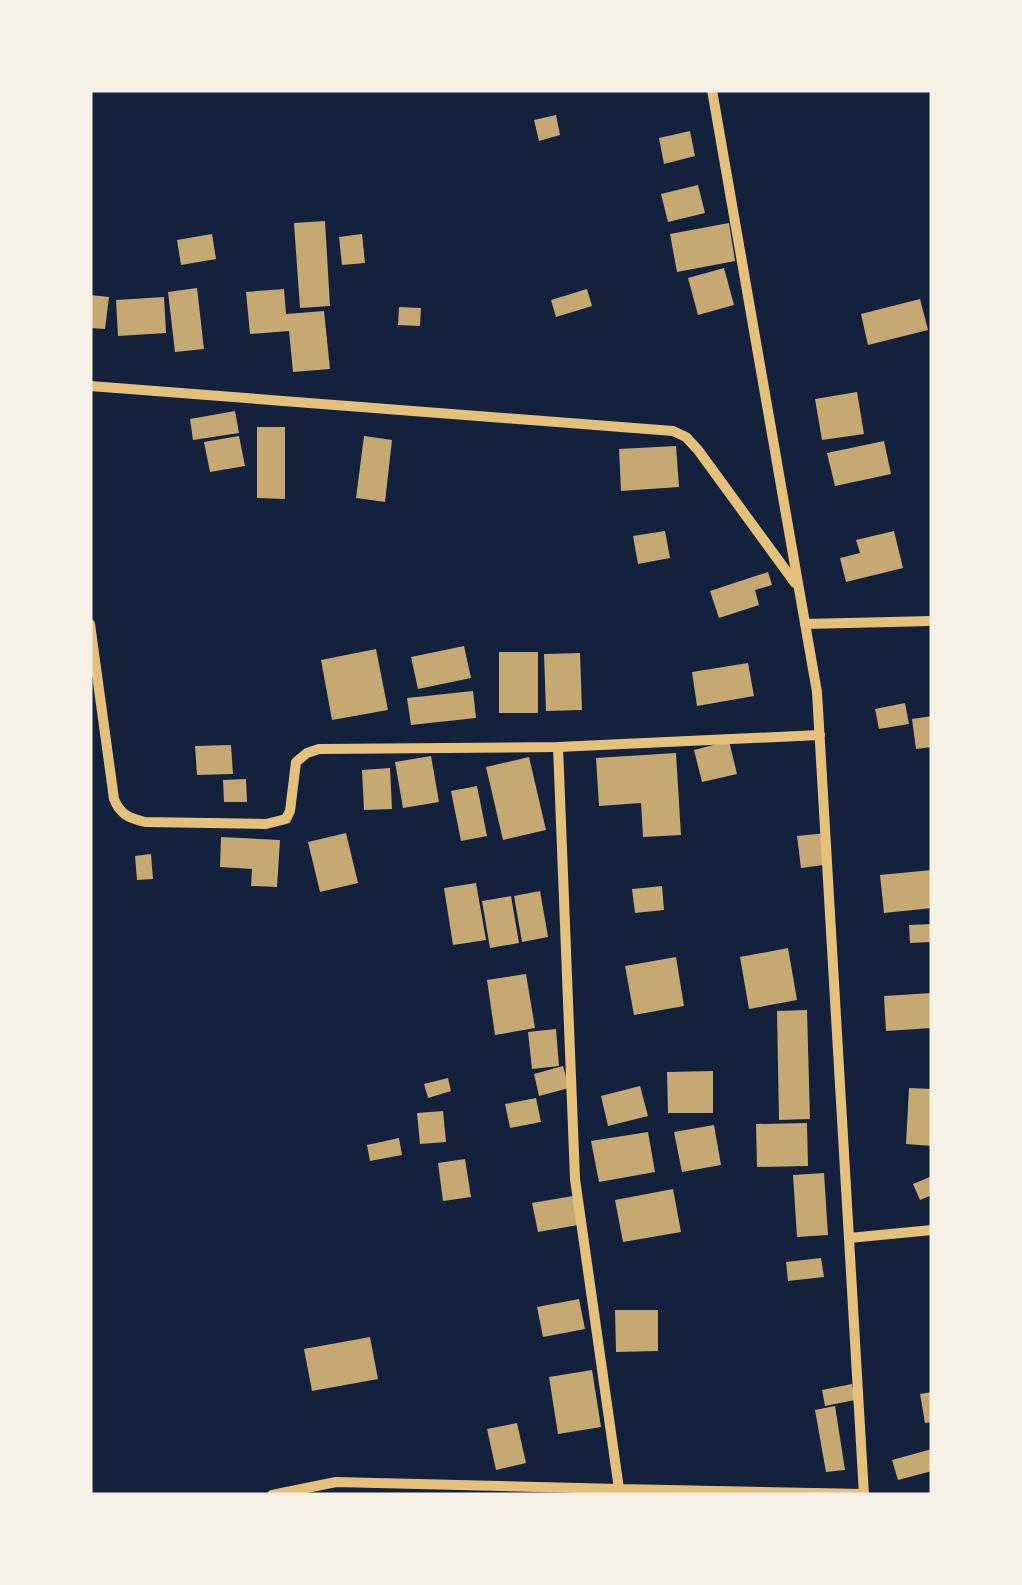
<svg xmlns="http://www.w3.org/2000/svg" width="1022" height="1585" font-family="Ubuntu,sans-serif">
<style>
.building{fill:#c6a872}
.lines{fill:none;stroke-linecap:round;stroke-linejoin:round}
.minor{stroke:#e5c07b;stroke-width:10}
</style>
<rect width="100%" height="100%" fill="#14213d"/>
<g class="building">
<path d="M556,115L560,135L539,141L534,120Z"/>
<path d="M690,131L695,156L664,164L659,138Z"/>
<path d="M698,185L705,213L668,222L661,194Z"/>
<path d="M325,221L330,306L300,308L294,223Z"/>
<path d="M729,223L735,261L677,272L670,234Z"/>
<path d="M212,234L216,259L181,265L177,240Z"/>
<path d="M362,234L365,263L342,265L339,237Z"/>
<path d="M724,268L734,305L698,315L688,278Z"/>
<path d="M197,288L204,349L175,352L168,292Z"/>
<path d="M284,289L286,314L324,311L330,369L293,372L289,331L250,334L246,292Z"/>
<path d="M587,289L592,306L556,317L551,300Z"/>
<path d="M90,295L109,297L105,329L90,328Z"/>
<path d="M164,297L166,333L118,336L116,300Z"/>
<path d="M920,299L928,330L868,345L861,314Z"/>
<path d="M399,307L421,308L420,326L398,325Z"/>
<path d="M857,392L864,434L822,440L815,399Z"/>
<path d="M235,411L239,433L193,440L190,419Z"/>
<path d="M257,427H285V499L257,498Z"/>
<path d="M239,436L245,466L210,472L204,442Z"/>
<path d="M364,436L392,440L385,502L356,498Z"/>
<path d="M884,441L891,474L835,486L827,453Z"/>
<path d="M676,446L679,487L621,491L619,449Z"/>
<path d="M665,531L670,558L638,564L633,536Z"/>
<path d="M894,531L903,568L846,582L840,558L860,553L856,540Z"/>
<path d="M768,572L772,585L755,590L759,605L719,618L710,591Z"/>
<path d="M464,646L471,678L418,689L411,657Z"/>
<path d="M376,649L388,710L332,720L321,660Z"/>
<rect x="499" y="652" width="39" height="61"/>
<path d="M580,653L582,710L546,711L544,654Z"/>
<path d="M748,663L754,696L697,706L692,672Z"/>
<path d="M473,691L476,718L411,725L407,698Z"/>
<path d="M905,703L909,724L879,729L875,709Z"/>
<path d="M932,716V747L916,749L912,719Z"/>
<path d="M729,741L737,774L702,782L694,750Z"/>
<path d="M231,745L233,774L197,775L195,746Z"/>
<path d="M676,753L681,835L643,837L641,803L599,806L596,758Z"/>
<path d="M431,756L439,802L403,808L395,762Z"/>
<path d="M529,757L546,830L503,840L486,767Z"/>
<path d="M390,768L392,809L364,810L362,770Z"/>
<path d="M246,779L247,802H224L223,780Z"/>
<path d="M477,786L487,836L461,841L451,791Z"/>
<path d="M346,833L358,883L320,892L308,842Z"/>
<path d="M827,833L831,864L801,868L797,836Z"/>
<path d="M221,837L280,840L277,887L251,886L252,869L220,867Z"/>
<path d="M151,854L153,879L137,880L135,856Z"/>
<path d="M932,870V908L884,913L880,875Z"/>
<path d="M476,883L486,940L453,945L444,888Z"/>
<path d="M662,886L664,910L635,913L632,889Z"/>
<path d="M540,891L548,937L522,942L514,896Z"/>
<path d="M511,896L519,943L490,948L482,901Z"/>
<path d="M932,924V942L910,943L909,925Z"/>
<path d="M788,948L797,1000L749,1009L740,957Z"/>
<path d="M676,957L684,1006L634,1015L625,966Z"/>
<path d="M526,974L535,1028L495,1035L487,980Z"/>
<path d="M932,993V1028L886,1031L884,996Z"/>
<path d="M807,1010L810,1119L779,1120L777,1011Z"/>
<path d="M556,1029L559,1066L532,1069L528,1032Z"/>
<path d="M563,1066L569,1088L539,1096L534,1074Z"/>
<path d="M713,1071V1113H668L667,1072Z"/>
<path d="M448,1078L451,1091L428,1098L424,1084Z"/>
<path d="M640,1086L648,1116L608,1126L601,1096Z"/>
<path d="M909,1088L932,1089V1146L906,1144Z"/>
<path d="M536,1098L541,1122L510,1128L505,1104Z"/>
<path d="M443,1111L446,1142L420,1144L417,1113Z"/>
<path d="M807,1123L808,1166L757,1167L756,1124Z"/>
<path d="M714,1125L721,1165L682,1172L674,1132Z"/>
<path d="M648,1132L655,1172L599,1182L591,1141Z"/>
<path d="M399,1138L402,1155L370,1161L367,1145Z"/>
<path d="M465,1159L471,1197L443,1201L438,1163Z"/>
<path d="M824,1173L828,1235L797,1237L793,1175Z"/>
<path d="M932,1176V1195L920,1200L913,1184Z"/>
<path d="M673,1189L681,1232L623,1242L615,1200Z"/>
<path d="M573,1196L578,1225L538,1232L532,1203Z"/>
<path d="M821,1258L824,1277L788,1281L786,1262Z"/>
<path d="M579,1299L585,1329L543,1337L537,1307Z"/>
<path d="M615,1310H658V1351L616,1352Z"/>
<path d="M370,1337L378,1379L312,1391L304,1349Z"/>
<path d="M592,1370L601,1427L558,1434L549,1377Z"/>
<path d="M852,1384L855,1400L825,1406L822,1390Z"/>
<path d="M932,1392V1422L925,1423L920,1394Z"/>
<path d="M835,1406L845,1470L826,1472L815,1410Z"/>
<path d="M517,1423L526,1463L496,1470L487,1429Z"/>
<path d="M932,1449V1471L898,1480L892,1460Z"/>
</g>
<g class="lines">
<g class="minor">
<path d="M712,90L817,692L864,1495"/>
<path d="M90,386L673,431L686,437L698,450L795,583"/>
<path d="M90,624L114,799C120,814 128,818 145,822L266,824L286,819L290,811L296,762L307,753L319,749L558,747L820,735"/>
<path d="M805,624L932,621"/>
<path d="M558,747L575,1179L619,1489L864,1494"/>
<path d="M849,1238L932,1230"/>
<path d="M272,1495L336,1482L619,1489"/>
</g>
</g>
<rect width="1022" height="1585" fill="none" stroke="#f6f1e7" stroke-width="185"/>
</svg>
